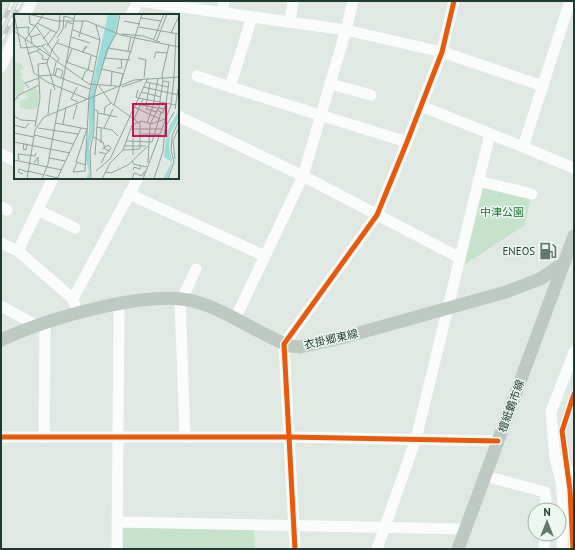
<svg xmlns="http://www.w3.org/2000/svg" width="575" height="550" font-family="'PT Sans','Noto Sans JP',sans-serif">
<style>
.green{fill:#c7e2cb}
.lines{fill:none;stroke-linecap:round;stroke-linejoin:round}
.minor{stroke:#fafcfb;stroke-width:11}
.major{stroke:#bec9c3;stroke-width:13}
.rail-casing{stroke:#c5cac8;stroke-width:4.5}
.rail{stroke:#edf7f1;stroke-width:3;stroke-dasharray:9;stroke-linecap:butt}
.cycleway-casing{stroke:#edf7f1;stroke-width:8}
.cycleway{stroke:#e8590c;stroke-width:5}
.labels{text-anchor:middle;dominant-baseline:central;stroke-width:3;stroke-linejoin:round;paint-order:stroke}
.park-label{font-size:11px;fill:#247536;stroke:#edf7f1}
.poi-label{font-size:11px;fill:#1d3b2e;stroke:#edf7f1;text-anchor:end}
.street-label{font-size:11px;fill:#1d3b2e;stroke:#edf7f1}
.inset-road{fill:none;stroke:#92a39b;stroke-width:1}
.view{fill:#c2185b;fill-opacity:0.15;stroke:#c2185b;stroke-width:2}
.inset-edge{fill:none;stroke:#1d3b2e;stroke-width:2}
</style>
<rect width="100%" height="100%" fill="#e0e8e3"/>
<g class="green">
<path d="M484,184L531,195L525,225L464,265Z"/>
<path d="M123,526L254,529L255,549H123Z"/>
</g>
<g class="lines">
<g class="minor">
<path d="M139,1L346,30L442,52L543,86"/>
<path d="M222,13L224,1"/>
<path d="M25,15L32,1"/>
<path d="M131,15L138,1"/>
<path d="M252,17L230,87L407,142"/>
<path d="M290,22L293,1"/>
<path d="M1,67L15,37"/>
<path d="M197,76L230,87"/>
<path d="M330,84L371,95"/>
<path d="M421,106L523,147L570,1"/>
<path d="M178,116L303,176L460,258"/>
<path d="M523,147L574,168"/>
<path d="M1,154L15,161"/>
<path d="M478,181L532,194"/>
<path d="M129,194L265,256"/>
<path d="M1,207L7,210"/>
<path d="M38,210L75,228"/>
<path d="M1,243L18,251L73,299L75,305"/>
<path d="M18,251L53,178"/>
<path d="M73,299L138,178"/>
<path d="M180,299L185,437"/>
<path d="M182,299L196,269"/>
<path d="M1,306L36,325"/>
<path d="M235,319L303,176L346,30L353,1"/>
<path d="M1,437H289L498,441"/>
<path d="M44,437L45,323"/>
<path d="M555,458L566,467L574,482"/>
<path d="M485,476L545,492L547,510"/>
<path d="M117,522L465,529"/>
<path d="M117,549L119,304"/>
<path d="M295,549L284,344L377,215L407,142L442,52L454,1"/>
<path d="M377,549L416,439L490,134"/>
<path d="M544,549L545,534"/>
<path d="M562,549L563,502L561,482L555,458L551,412L574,352"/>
</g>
<g class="major">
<path d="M1,340C44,320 146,289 193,301C227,310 257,333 290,346L300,347L341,338L506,292L540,279L564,263"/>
<path d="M458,549L574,236"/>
</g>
<g class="rail-casing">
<g id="rail">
<path d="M1,26L13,1"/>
<path d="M1,42L21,1"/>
</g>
</g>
<use href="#rail" class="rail"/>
<g class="cycleway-casing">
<g id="cycleway">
<path d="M1,437H289L498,441"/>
<path d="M295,549L284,344L377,215L407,142L442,52L454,1"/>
<path d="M573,549L570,490L562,431L574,394"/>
</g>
</g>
<use href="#cycleway" class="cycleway"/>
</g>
<defs>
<g id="fuel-bare" transform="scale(1.38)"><path d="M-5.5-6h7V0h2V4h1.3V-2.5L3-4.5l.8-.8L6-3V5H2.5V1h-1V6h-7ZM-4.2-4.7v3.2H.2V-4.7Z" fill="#61786d" stroke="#edf7f1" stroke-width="2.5" paint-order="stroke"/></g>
</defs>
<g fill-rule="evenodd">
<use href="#fuel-bare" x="548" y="251"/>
</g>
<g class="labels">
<g class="park-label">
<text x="502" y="212">中津公園</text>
</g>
<g class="poi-label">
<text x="535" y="251">ENEOS</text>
</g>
<g class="street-label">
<text transform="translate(331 339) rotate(-13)">衣掛郷東線</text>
<text transform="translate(511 406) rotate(-70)">檀紙鶴市線</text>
</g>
</g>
<g transform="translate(14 14)">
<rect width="165" height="165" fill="#e0e8e3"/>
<path d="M1,48L8,50L9,55L5,56L9,61L6,64L11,68L10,78L4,82L6,84L1,86L3,81L0,79ZM18,74H22L25,78L24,93L18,96L6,94V87L15,84L11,80Z" fill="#c7e2cb"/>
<path d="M94,0H105L101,20L82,70L79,117L75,134L76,165H72L75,158L71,141L75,117V85ZM165,96V103L156,120L155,134L158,147V150L153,165H149L158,148L150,143L153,117Z" fill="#9bdbd9"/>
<path class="inset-road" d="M0,0L7,34L28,32M14,0L43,7H73L107,21L165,33M15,0L16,10L22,12L38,36L36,42M30,0L11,26L20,59L33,68L73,85M127,4L147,7L150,0M110,7L126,10M23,9L43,19M82,11L86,26M125,13L165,20M0,14L15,13L14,19L17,23M51,14L53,8L59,10M59,16L86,26L75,82L71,157M0,17L75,70L103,72M157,19L165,2M107,20L129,22L146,28M57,23L76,29M65,23L69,7M43,24L49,15L50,2L60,5M29,25L37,16M140,25L147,7M143,26L153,0M18,29L17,23L26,20M43,29L83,43M32,30L28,32L35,40M33,32L45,15L46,0M94,34L118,38M38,36L45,45L43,48M38,36L45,25M23,37L29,42L28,45L34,46M114,37L117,23M69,39L70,35L72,32L73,33L70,36M14,40L27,35M91,44L116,46M124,44L132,46L130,64M140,44L142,38L153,39M52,48L80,58M53,48L58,35M33,49L41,76M103,54H108L107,45M88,55L109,60L106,72M39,61L42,48M25,62L39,61L76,75M41,62L43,54L49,57L47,64M160,63L162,20M68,66L71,58L74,56L77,42M132,68L154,73M85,72L97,89L124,108M97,72L98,57M63,73L57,85L64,88M108,73L128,66M129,73L165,81M15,74L11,69L25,64M124,76L122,83L124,84L162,91M127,78L147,83M0,87L5,81L25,71M122,90L150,95M100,91L128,0M132,91L136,69M134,91L132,95L143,98M120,93L146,105M80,95L84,97L81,141M161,95L165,69M143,96L149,99L152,89L155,68L149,67L148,61L155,31M84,99L103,103M34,100L37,75M90,100L91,93L97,89M0,102L7,106L22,107M59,105L63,91M120,105L129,85M41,109L73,115M133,109L139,92L144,64M49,110L52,93M0,111L11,114L15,109M21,113L26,84L24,50L33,49L35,43M83,113L98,116L104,122M24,114L64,120M90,114L99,95M117,115H148M0,119L20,123M126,120H146M20,121L59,130M79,123L89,128L91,135L96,137M119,124V141M112,127L138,128L147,98M0,128L56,139M10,129L9,135L12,136L13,130M87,129V114M111,132H132M88,135L94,131L97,134L92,140M109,136L126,135V108M85,138L92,140L87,149M35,144L51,147M96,145L134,64M161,145L159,127L165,113M0,146L48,156M5,146L4,140L21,142L22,139M119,147V150L133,153M20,149L24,143V150M63,149L59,158L71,157M134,149L136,110L145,93L149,67M72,151L62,148L73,115M119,156L120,153L126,155L127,152M14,157L30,161M82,157L96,145M92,158L97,159L114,151L134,132M9,160L4,158L5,155L14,158M31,161L44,164M13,165L21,116L30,103L120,66L165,63M28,165L34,150L61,0M43,165L67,114M77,165L76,137L80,116V82L93,36L102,20L106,0M88,165L96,149L109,136L118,111L128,107L137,110L151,105M118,165L120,159L128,162L131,157M129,165L157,91L160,63M140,165L149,137L151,114L160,98M154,165L160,148L157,136L158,122L165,106"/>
<path class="view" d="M119,90H152V122H119Z"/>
<rect width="165" height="165" class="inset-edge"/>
</g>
<rect width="575" height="550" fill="none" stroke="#1d3b2e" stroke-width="4"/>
<g transform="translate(547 522)"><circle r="19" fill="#edf7f1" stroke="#9aaca3"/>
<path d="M0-3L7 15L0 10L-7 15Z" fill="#61786d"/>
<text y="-6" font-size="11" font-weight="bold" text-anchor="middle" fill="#1d3b2e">N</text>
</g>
</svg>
